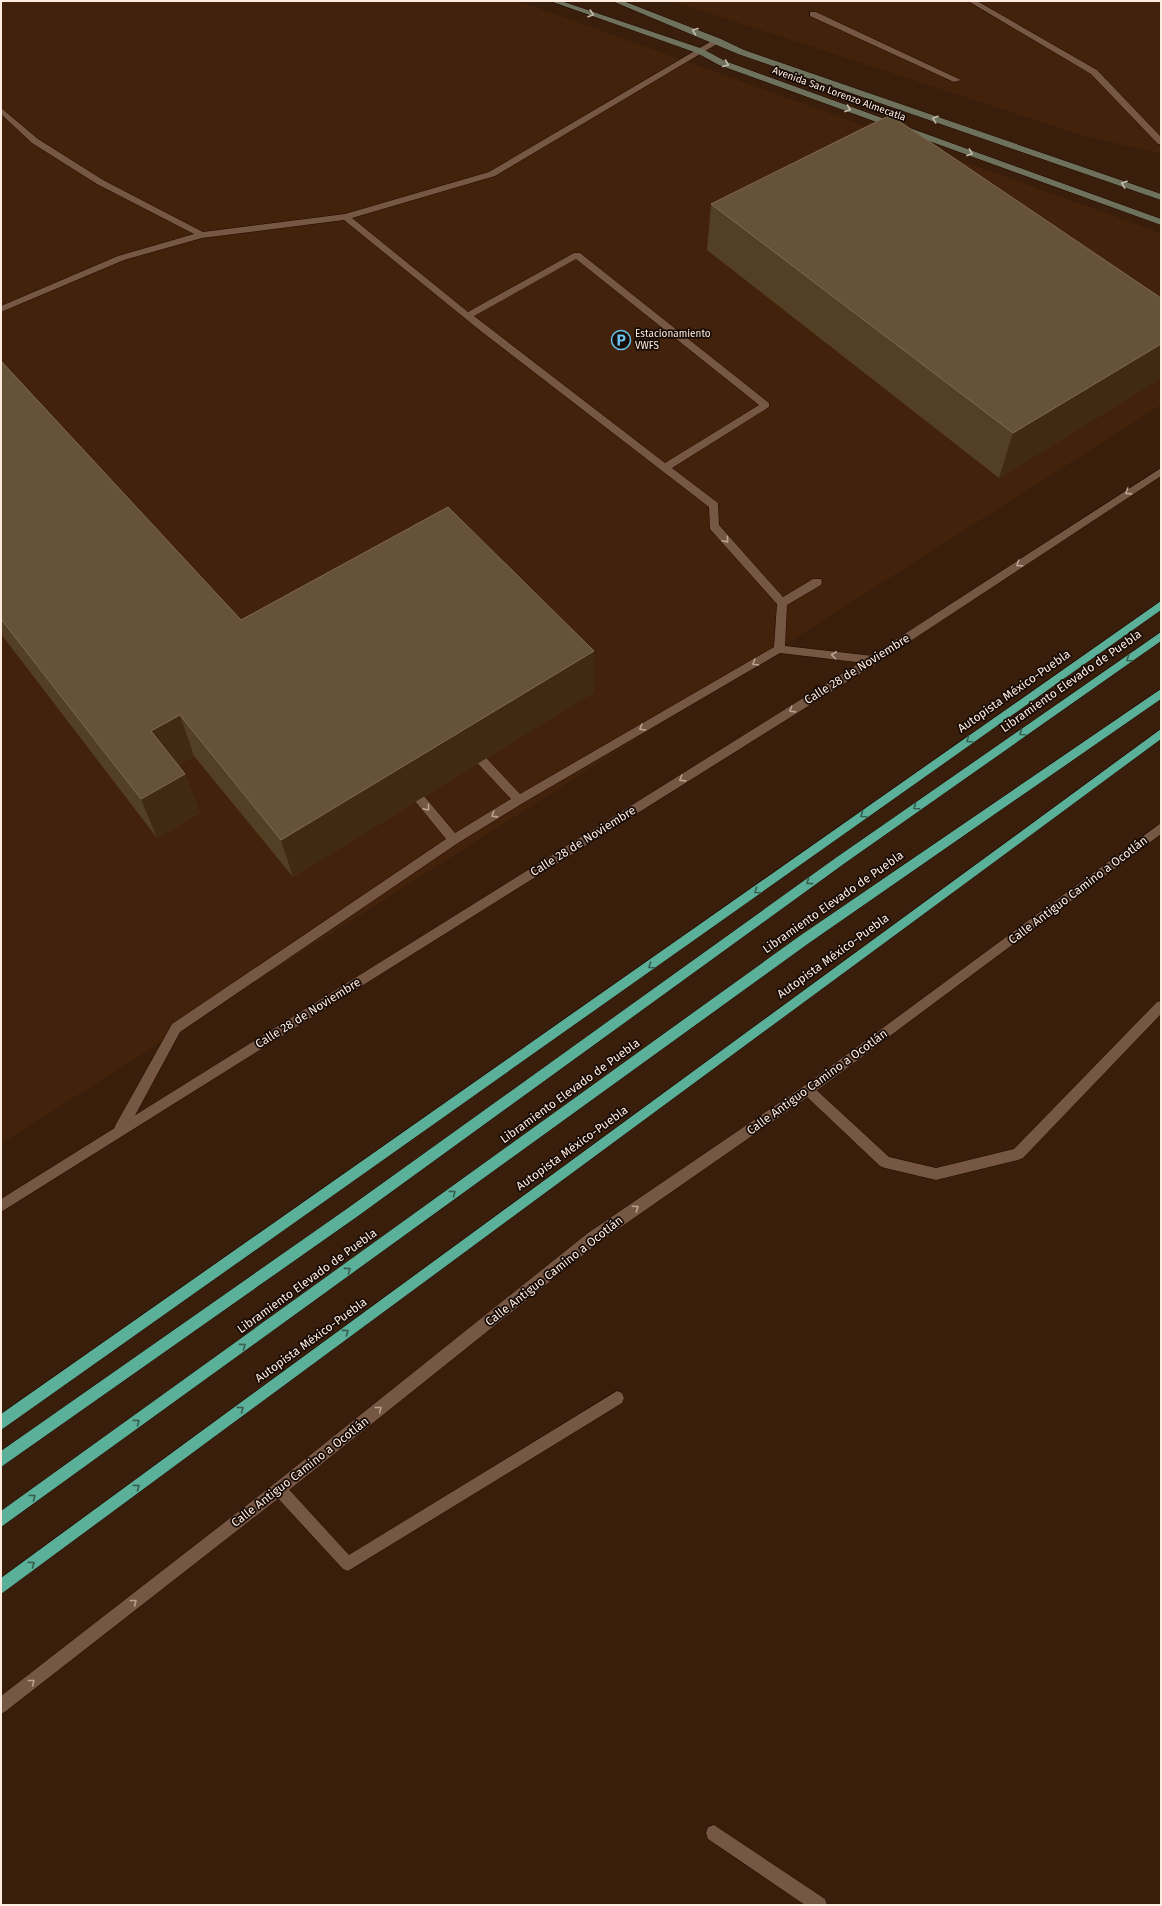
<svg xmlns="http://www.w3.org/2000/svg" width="1162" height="1906" font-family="'Fira Sans',sans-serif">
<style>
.built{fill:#42220a}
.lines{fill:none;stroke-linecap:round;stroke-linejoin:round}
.service-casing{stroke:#1f0700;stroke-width:1}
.tertiary-casing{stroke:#1f0700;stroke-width:1}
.secondary-casing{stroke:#1f0700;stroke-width:1}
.motorway-casing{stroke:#1f0700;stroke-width:1}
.service{fill:#765744;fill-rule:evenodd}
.tertiary{fill:#765744;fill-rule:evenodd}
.secondary{fill:#6e725d;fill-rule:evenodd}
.motorway{fill:#5ab098;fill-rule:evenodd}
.wall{fill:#533f24}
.shaded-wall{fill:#412a12}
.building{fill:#655239;stroke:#7e6a53}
.oneway{stroke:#c5bbac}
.oneway2{stroke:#baa292}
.oneway3{stroke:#385e4e}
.labels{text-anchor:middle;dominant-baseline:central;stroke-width:3.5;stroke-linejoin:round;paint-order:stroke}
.far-street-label{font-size:10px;fill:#ffece1;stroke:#170b05}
.far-poi-label{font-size:10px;fill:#ffece1;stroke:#170b05;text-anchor:start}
.street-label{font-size:12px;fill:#ffece1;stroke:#170b05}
</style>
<rect width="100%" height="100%" fill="#391e0c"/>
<g class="built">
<path d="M1,1H519L1161,233V405L1,1144Z"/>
<path d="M672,1H1161V154L1077,134Z"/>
</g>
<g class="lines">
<g class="service-casing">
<g id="service">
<path d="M968,1H977L1097,70L1161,137V144H1158L1091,74Z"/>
<path d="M810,12H816L961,80L954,82L810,16Z"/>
<path d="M715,39L722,41L495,176L352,218L468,312L574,253H580L769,403V407L672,468L718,503L719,525L783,597L813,579H821L822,582L821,585L787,605L785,646L873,656L878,660L877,663L873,664L780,653L523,803L458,843L180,1032L125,1134L120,1136L115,1134L114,1130L115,1126L172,1024L446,839L406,790L404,787L406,784H414L455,833L511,799L468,753L466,750L468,747H476L520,794L774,647L777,604L710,529L709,507L482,332L344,220L202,238L124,260L1,312V306L118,256L194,234L97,184L32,143L1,114V108L38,139L103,180L203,232L345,214L489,172ZM576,259L759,405L665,463L474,316Z"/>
<path d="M1161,1001V1014L1023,1158L1018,1160L936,1180L885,1168L880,1166L804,1094L802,1090L804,1086L808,1084L812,1086L889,1157L936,1168L1014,1149L1157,1002Z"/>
<path d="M617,1391L622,1393L624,1398L622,1403L348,1571L343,1569L274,1494L272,1489L274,1484L279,1482L284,1484L349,1555Z"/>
<path d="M714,1825L825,1899L827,1905H805L708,1839L706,1833L708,1827Z"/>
</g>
</g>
<g class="tertiary-casing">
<g id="tertiary">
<path d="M1161,468V476L877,663L1,1212V1199L869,657Z"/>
<path d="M1161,823V834L812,1094L598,1243L284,1494L6,1711L1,1714V1696L274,1484L588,1233L804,1086Z"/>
</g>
</g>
<g class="secondary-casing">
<g id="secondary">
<path d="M550,1H561L703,49L725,61L1161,219V225L719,65L697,53Z"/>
<path d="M612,1H623L721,39L744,50L1161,194V200L738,54Z"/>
</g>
</g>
<g class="motorway-casing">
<g id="motorway">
<path d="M1161,601V610L1,1430V1414Z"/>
<path d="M1161,632V641L845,863L358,1216L1,1467V1451L348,1208L837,857Z"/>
<path d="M1161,689V699L809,943L1,1527V1511L801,935Z"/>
<path d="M1161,729V739L1,1594V1578Z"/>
</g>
</g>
<use href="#service" class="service"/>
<use href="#tertiary" class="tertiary"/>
<use href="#secondary" class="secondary"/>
<use href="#motorway" class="motorway"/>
</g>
<g class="wall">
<path d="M711,204L1161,298V378L999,478L707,250Z"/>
<path d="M1,361L241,620L594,692L293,877L194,756L178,765L185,774L200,813L157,838L1,634Z"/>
</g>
<g class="shaded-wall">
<path d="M1161,344V378L999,478L1013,433Z"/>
<path d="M594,651V692L293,877L281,840Z"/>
<path d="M180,715L194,756L166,771L151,731Z"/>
<path d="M185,774L200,813L157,838L141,799Z"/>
</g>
<g class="building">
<path d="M890,115L1161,298V344L1013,433L711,204Z"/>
<path d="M1,361L241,620L448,507L594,651L281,840L180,715L151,731L185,774L141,799L1,619Z"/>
</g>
<defs><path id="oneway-chevron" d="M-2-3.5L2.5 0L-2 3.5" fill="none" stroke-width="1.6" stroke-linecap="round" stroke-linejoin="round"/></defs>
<g class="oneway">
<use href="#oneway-chevron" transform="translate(591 14) rotate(19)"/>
<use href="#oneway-chevron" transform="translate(695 31) rotate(-159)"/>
<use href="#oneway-chevron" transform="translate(726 64) rotate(22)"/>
<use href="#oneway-chevron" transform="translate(848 109) rotate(20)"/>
<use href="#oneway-chevron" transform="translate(935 119) rotate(-161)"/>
<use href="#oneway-chevron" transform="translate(970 153) rotate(20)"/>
<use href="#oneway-chevron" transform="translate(1124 184) rotate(-161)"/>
</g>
<g class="oneway2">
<use href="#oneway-chevron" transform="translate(1128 492) rotate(147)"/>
<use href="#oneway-chevron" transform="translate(726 540) rotate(49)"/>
<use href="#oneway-chevron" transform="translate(1019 564) rotate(147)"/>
<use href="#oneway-chevron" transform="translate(834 655) rotate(-173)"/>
<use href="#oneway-chevron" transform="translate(755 663) rotate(150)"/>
<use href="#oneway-chevron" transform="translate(792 710) rotate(148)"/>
<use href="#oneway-chevron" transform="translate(642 728) rotate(150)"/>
<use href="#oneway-chevron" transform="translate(682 779) rotate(148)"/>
<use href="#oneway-chevron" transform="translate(427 808) rotate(50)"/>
<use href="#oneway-chevron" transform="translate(494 815) rotate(148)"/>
<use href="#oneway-chevron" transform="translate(636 1208) rotate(-34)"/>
<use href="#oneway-chevron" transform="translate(379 1409) rotate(-39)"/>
<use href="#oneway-chevron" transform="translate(134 1602) rotate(-38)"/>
<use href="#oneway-chevron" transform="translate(32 1682) rotate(-38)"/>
</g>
<g class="oneway3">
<use href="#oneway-chevron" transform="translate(1129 659) rotate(145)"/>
<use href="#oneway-chevron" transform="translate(1022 733) rotate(145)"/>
<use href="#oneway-chevron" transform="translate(969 740) rotate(145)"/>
<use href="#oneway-chevron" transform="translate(916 807) rotate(145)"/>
<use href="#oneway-chevron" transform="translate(863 815) rotate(145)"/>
<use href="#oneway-chevron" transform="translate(809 882) rotate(144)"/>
<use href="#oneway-chevron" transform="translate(757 891) rotate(145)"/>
<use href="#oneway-chevron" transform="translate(651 966) rotate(145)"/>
<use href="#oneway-chevron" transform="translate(453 1193) rotate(-36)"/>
<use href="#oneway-chevron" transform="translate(348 1270) rotate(-36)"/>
<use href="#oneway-chevron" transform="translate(346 1332) rotate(-36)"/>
<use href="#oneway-chevron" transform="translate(243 1346) rotate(-36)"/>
<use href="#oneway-chevron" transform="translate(241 1409) rotate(-36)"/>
<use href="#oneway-chevron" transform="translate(137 1422) rotate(-36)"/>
<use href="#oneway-chevron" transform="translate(137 1487) rotate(-36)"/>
<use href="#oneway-chevron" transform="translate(33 1497) rotate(-36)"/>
<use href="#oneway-chevron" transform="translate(32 1564) rotate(-37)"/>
</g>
<defs>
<g id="parking-ring" transform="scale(1)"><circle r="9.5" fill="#170b05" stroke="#6ac3f1" stroke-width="1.5"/><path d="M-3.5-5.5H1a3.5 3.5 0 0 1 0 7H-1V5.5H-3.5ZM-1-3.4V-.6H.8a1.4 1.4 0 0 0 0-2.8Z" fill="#6ac3f1"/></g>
</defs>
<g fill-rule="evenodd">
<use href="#parking-ring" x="621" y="340"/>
</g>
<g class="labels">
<g class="far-street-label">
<text transform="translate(839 94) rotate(20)">Avenida San Lorenzo Almecatla</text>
</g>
<g class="far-poi-label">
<text x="635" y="334">Estacionamiento<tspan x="635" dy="12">VWFS</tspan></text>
</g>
<g class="street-label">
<text transform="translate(857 669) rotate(-32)">Calle 28 de Noviembre</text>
<text transform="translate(1071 681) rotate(-35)">Libramiento Elevado de Puebla</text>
<text transform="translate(1014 691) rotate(-35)">Autopista México-Puebla</text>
<text transform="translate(583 841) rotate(-32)">Calle 28 de Noviembre</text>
<text transform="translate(1078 890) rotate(-37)">Calle Antiguo Camino a Ocotlán</text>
<text transform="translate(833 902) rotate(-35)">Libramiento Elevado de Puebla</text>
<text transform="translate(833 956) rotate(-36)">Autopista México-Puebla</text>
<text transform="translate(308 1013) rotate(-32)">Calle 28 de Noviembre</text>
<text transform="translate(817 1082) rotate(-36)">Calle Antiguo Camino a Ocotlán</text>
<text transform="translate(570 1091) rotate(-36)">Libramiento Elevado de Puebla</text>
<text transform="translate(572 1148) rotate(-36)">Autopista México-Puebla</text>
<text transform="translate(554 1271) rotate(-38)">Calle Antiguo Camino a Ocotlán</text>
<text transform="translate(307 1281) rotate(-36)">Libramiento Elevado de Puebla</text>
<text transform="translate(311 1340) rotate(-36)">Autopista México-Puebla</text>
<text transform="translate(300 1472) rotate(-38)">Calle Antiguo Camino a Ocotlán</text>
</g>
</g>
<rect width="1162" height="1906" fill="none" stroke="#ffece1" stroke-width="4"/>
</svg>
